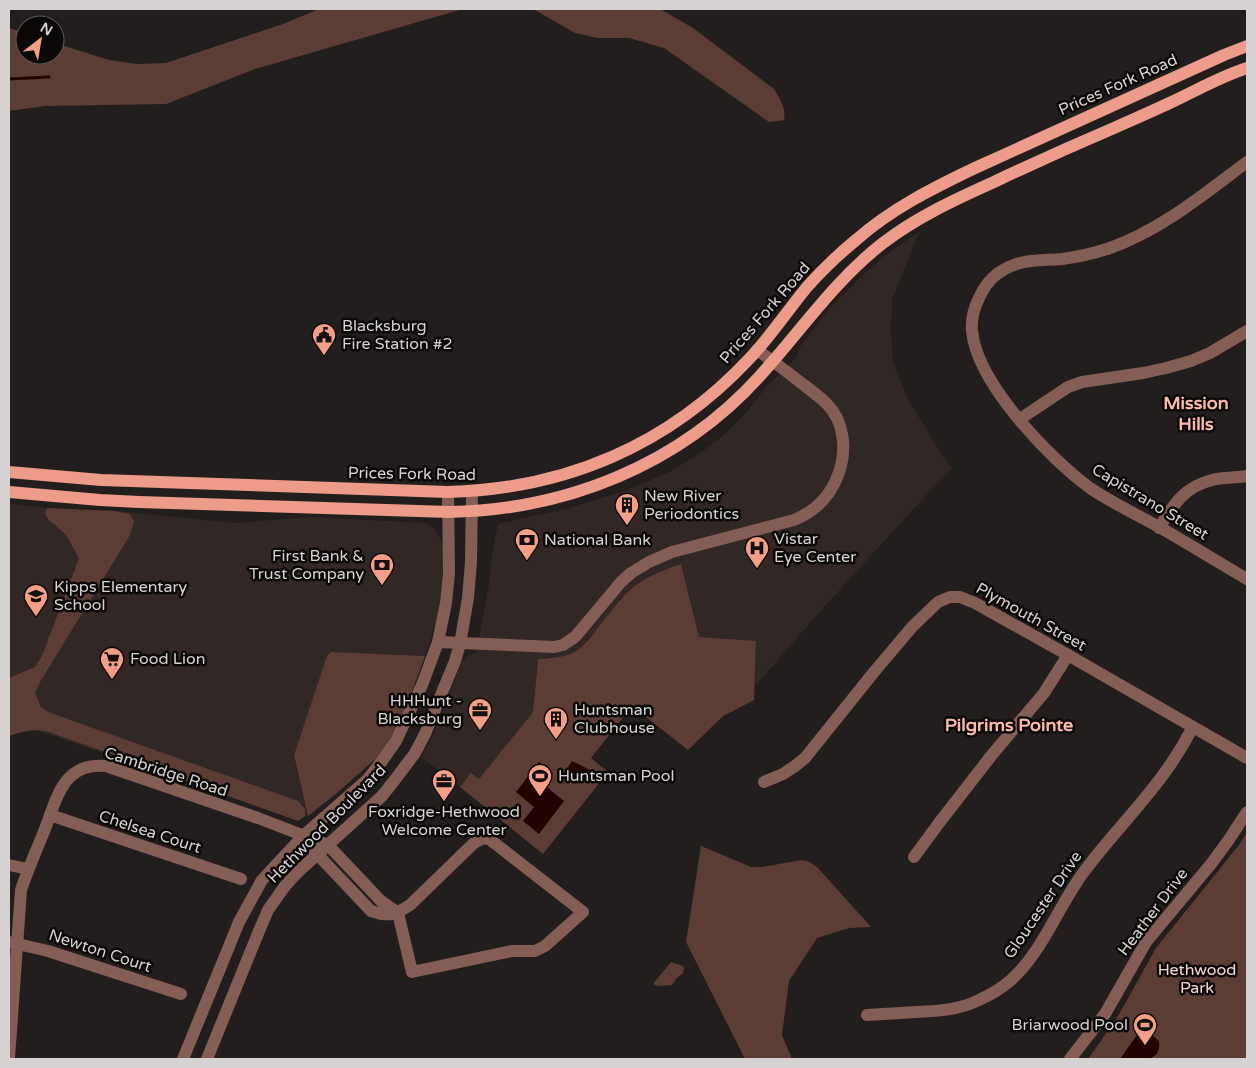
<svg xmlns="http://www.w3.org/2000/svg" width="1256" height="1068" font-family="'Varela Round',sans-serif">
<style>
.built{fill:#312725}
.green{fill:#5c3d35}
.water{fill:#220300}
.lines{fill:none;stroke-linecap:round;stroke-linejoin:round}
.stream{stroke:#220300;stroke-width:3}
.minor{stroke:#845e54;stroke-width:12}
.major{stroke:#ec9c88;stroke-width:12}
.labels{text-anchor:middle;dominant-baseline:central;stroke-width:5;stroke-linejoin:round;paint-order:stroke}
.street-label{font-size:16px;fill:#d5d2d1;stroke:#0a0908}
.poi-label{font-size:16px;fill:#d5d2d1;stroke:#0a0908;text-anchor:start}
.park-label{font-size:16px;fill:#f7d9d1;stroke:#0a0908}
.neighbourhood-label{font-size:18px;font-weight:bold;fill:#fcbaa9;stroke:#0a0908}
</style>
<rect width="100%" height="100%" fill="#221e1d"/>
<g class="built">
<path d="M919,232L892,300L891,332L893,360L900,381L909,401L934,442L952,469L930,491L824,607L755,686L756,642L699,637L681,564L629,591L591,638L580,649L568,655L555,658L538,659L533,712L479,779L471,773L460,787L421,757L434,733L462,661L467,656L476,653L489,585L492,553L498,524L569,508L624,491L670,472L703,451L725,434L746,413L766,387L797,357L799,348L828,310L865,273L891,251Z"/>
<path d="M9,504L47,508L115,511L237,523L311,517L426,523L433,528L437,533L441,539L444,552V561L439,610L433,632L425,656L331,652L294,755L308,816L298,819L11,722L9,724Z"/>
</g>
<g class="green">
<path d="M319,9H463L255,69L166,104L45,106L9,111V28L25,33V55H55V43L109,60L137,64L166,63L283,24Z"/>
<path d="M527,9H660L693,28L774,89C780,99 786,108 784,120L769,122L664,48L629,38H598L575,33L535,10Z"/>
<path d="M47,508L115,511L129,514L134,521L130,535L40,682L35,693L41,707L48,712L298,801L305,809V816L298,821L49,732C35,728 22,731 9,736V678L35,667L42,656L79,558L66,535L47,518L45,513Z"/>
<path d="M681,564L699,637L756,641L754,700L723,716L688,750L632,706L591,758L608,772L543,854L460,787L471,773L479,779L533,712L538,659C552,658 567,658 579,649C586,644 592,636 597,629C607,617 619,600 630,590C645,577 663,570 681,564Z"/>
<path d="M331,652L425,656L412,691L393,734L380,755L337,793L308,816L294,755L327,656Z"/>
<path d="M1247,832V1059H1088L1117,1018L1156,948L1239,845Z"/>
<path d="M701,846L751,867H762L802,860L810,862L818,868L871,927L849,928L817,938L789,981L782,1035L792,1059H745L686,942Z"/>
<path d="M671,962L683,966L684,969L683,973L676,979L672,985L657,986L653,984Z"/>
</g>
<g class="water">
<path d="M572,761L590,770V773L584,781L581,780L568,767Z"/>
<path d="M539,762L553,773L544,785L564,801L539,834L523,821L534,807L516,792Z"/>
<path d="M1151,1034L1159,1041C1162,1065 1137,1059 1120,1059L1137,1035L1144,1039H1149Z"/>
</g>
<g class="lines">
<path class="stream" d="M9,79L49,77"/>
<g class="minor">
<path d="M1247,162C1204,194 1161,230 1110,248C1095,253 1078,257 1062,259C1036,261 1020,258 997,274C989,280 983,289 979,298C974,308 971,319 972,331C977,383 1049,458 1090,488C1112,503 1136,514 1159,527C1189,544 1218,562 1247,579"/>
<path d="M1020,419L1068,387L1082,382L1143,373L1166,368L1191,361L1210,353L1247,331"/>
<path d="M1159,528C1174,504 1184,487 1212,480C1223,477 1236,478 1247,476"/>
<path d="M438,642L554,647L563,645L575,637L621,582L631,573L649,562L672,552L794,520C816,511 830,497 838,475C847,452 845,422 827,404C819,396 809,389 800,382C786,371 772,360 757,350"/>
<path d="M764,782L783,774L795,766L805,758L874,672L912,627L938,602L950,597H960L975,603L1068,655L1247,758"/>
<path d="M50,815L241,879"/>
<path d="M914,857L939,823L991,756L1044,693L1068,655"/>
<path d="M9,865L28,869"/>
<path d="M9,942L48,951L181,994"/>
<path d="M867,1015C883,1014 900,1013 916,1012C938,1011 959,1010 979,1000C990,995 1002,988 1011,980C1043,951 1058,907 1083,873C1108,839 1138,809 1163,775C1174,760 1184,744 1193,727"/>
<path d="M9,1058L21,890C28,869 37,849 45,829C51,813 58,788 70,777C80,767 92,765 106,766L258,818L328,845L381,901L398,913L412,972L512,951H535L545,946L583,912L488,838L481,839L474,843L410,905C395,915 388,917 371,911L318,855L303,836"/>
<path d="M183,1059L239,922L262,880L303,836L368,779L382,761L396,741L422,685L438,642L446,603L449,573L448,492"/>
<path d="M207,1059L259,931L268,910L285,886L299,871L382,796L394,781L415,753L425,734L455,661L460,644L468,598L471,562L472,492"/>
<path d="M1070,1059L1105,1014L1146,942L1211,864L1228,841L1247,812"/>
</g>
<g class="major">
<path d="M9,472L101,480L448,492C566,489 669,445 750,358C771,336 788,310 807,287C822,270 839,254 856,240C891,209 933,188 975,168L1224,55L1247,46"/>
<path d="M9,492L100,500L139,502L449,512C566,510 679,465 759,377C800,332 834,281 883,243C917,217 956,199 994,182C1034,163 1074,145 1114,128C1134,119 1155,110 1174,101C1199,89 1222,76 1247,68"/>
</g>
</g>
<defs>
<g id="civic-pin" transform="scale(1.25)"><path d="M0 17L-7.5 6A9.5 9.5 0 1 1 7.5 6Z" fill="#f49e88" stroke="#0a0908"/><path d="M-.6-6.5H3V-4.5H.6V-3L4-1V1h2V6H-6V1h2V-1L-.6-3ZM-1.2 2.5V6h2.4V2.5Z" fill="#111"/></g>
<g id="building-pin" transform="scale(1.25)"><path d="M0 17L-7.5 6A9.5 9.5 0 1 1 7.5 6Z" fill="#f49e88" stroke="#0a0908"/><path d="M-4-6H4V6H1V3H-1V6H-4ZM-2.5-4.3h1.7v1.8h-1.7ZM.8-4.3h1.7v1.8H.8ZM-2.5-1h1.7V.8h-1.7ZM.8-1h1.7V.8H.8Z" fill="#111"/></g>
<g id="bank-pin" transform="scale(1.25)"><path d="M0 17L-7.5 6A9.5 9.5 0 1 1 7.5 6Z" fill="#f49e88" stroke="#0a0908"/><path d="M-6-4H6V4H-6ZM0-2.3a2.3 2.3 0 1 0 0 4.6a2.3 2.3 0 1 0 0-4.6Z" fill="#111"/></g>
<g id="hospital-pin" transform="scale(1.25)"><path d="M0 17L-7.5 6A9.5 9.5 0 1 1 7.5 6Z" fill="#f49e88" stroke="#0a0908"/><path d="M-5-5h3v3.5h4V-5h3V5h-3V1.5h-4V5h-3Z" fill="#111"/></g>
<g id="school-pin" transform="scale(1.25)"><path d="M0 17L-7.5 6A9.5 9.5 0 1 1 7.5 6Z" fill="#f49e88" stroke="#0a0908"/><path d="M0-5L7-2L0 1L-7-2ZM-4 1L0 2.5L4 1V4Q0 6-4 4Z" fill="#111"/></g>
<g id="supermarket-pin" transform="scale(1.25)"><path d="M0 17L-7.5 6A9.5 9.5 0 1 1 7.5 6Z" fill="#f49e88" stroke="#0a0908"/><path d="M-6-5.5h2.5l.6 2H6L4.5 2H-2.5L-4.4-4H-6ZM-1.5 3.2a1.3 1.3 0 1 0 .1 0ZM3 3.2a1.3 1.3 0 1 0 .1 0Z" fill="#111"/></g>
<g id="office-pin" transform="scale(1.25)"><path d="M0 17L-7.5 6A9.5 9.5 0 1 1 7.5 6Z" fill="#f49e88" stroke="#0a0908"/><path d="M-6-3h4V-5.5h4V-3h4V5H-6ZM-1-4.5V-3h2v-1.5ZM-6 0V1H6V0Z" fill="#111"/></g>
<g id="stadium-pin" transform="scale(1.25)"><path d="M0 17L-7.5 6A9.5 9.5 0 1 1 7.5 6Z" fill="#f49e88" stroke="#0a0908"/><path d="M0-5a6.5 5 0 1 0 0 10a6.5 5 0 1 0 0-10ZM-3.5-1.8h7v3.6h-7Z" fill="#111"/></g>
</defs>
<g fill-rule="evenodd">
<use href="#civic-pin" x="324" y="335"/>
<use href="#building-pin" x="627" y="505"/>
<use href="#bank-pin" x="527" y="540"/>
<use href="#hospital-pin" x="757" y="548"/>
<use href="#bank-pin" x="382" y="565"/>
<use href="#school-pin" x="36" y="596"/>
<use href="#supermarket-pin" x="112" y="659"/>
<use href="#office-pin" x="480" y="710"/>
<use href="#building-pin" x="556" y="719"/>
<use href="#stadium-pin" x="540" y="776"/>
<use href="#office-pin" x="444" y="781"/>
<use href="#stadium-pin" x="1145" y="1025"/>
</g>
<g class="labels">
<g class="street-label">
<text transform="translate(1118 85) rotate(-24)">Prices Fork Road</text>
<text transform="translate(765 313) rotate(-49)">Prices Fork Road</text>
<text transform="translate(412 474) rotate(1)">Prices Fork Road</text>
<text transform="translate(1150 502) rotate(31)">Capistrano Street</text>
<text transform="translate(1031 617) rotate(29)">Plymouth Street</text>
<text transform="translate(166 772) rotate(18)">Cambridge Road</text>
<text transform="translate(327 824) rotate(-45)">Hethwood Boulevard</text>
<text transform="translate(150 832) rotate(18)">Chelsea Court</text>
<text transform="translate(1043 905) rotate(-56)">Gloucester Drive</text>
<text transform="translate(1153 912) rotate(-53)">Heather Drive</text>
<text transform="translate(100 951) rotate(18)">Newton Court</text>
</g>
<g class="poi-label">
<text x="342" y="326">Blacksburg<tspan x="342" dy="18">Fire Station #2</tspan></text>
<text x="644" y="496">New River<tspan x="644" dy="18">Periodontics</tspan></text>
<text x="774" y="539">Vistar<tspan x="774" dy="18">Eye Center</tspan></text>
<text x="544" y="540">National Bank</text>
<text x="364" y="556" text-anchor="end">First Bank &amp;<tspan x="364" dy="18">Trust Company</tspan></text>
<text x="54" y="587">Kipps Elementary<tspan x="54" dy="18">School</tspan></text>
<text x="130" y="659">Food Lion</text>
<text x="462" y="701" text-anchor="end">HHHunt -<tspan x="462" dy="18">Blacksburg</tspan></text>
<text x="574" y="710">Huntsman<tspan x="574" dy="18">Clubhouse</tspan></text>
<text x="558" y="776">Huntsman Pool</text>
<text x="444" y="812" text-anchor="middle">Foxridge-Hethwood<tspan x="444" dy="18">Welcome Center</tspan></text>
<text x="1128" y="1025" text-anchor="end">Briarwood Pool</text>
</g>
<g class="park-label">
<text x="1197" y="970">Hethwood<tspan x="1197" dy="18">Park</tspan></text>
</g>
<g class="neighbourhood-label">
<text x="1196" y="403">Mission<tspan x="1196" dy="21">Hills</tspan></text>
<text x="1009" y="725">Pilgrims Pointe</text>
</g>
</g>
<rect width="1256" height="1068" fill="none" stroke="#d5d2d1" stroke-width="20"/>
<g transform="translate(40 40) rotate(31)"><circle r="24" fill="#0a0908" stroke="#5b5958"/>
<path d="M0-4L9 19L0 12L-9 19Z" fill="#f49e88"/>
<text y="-8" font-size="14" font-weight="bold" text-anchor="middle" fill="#d5d2d1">N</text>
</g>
</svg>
